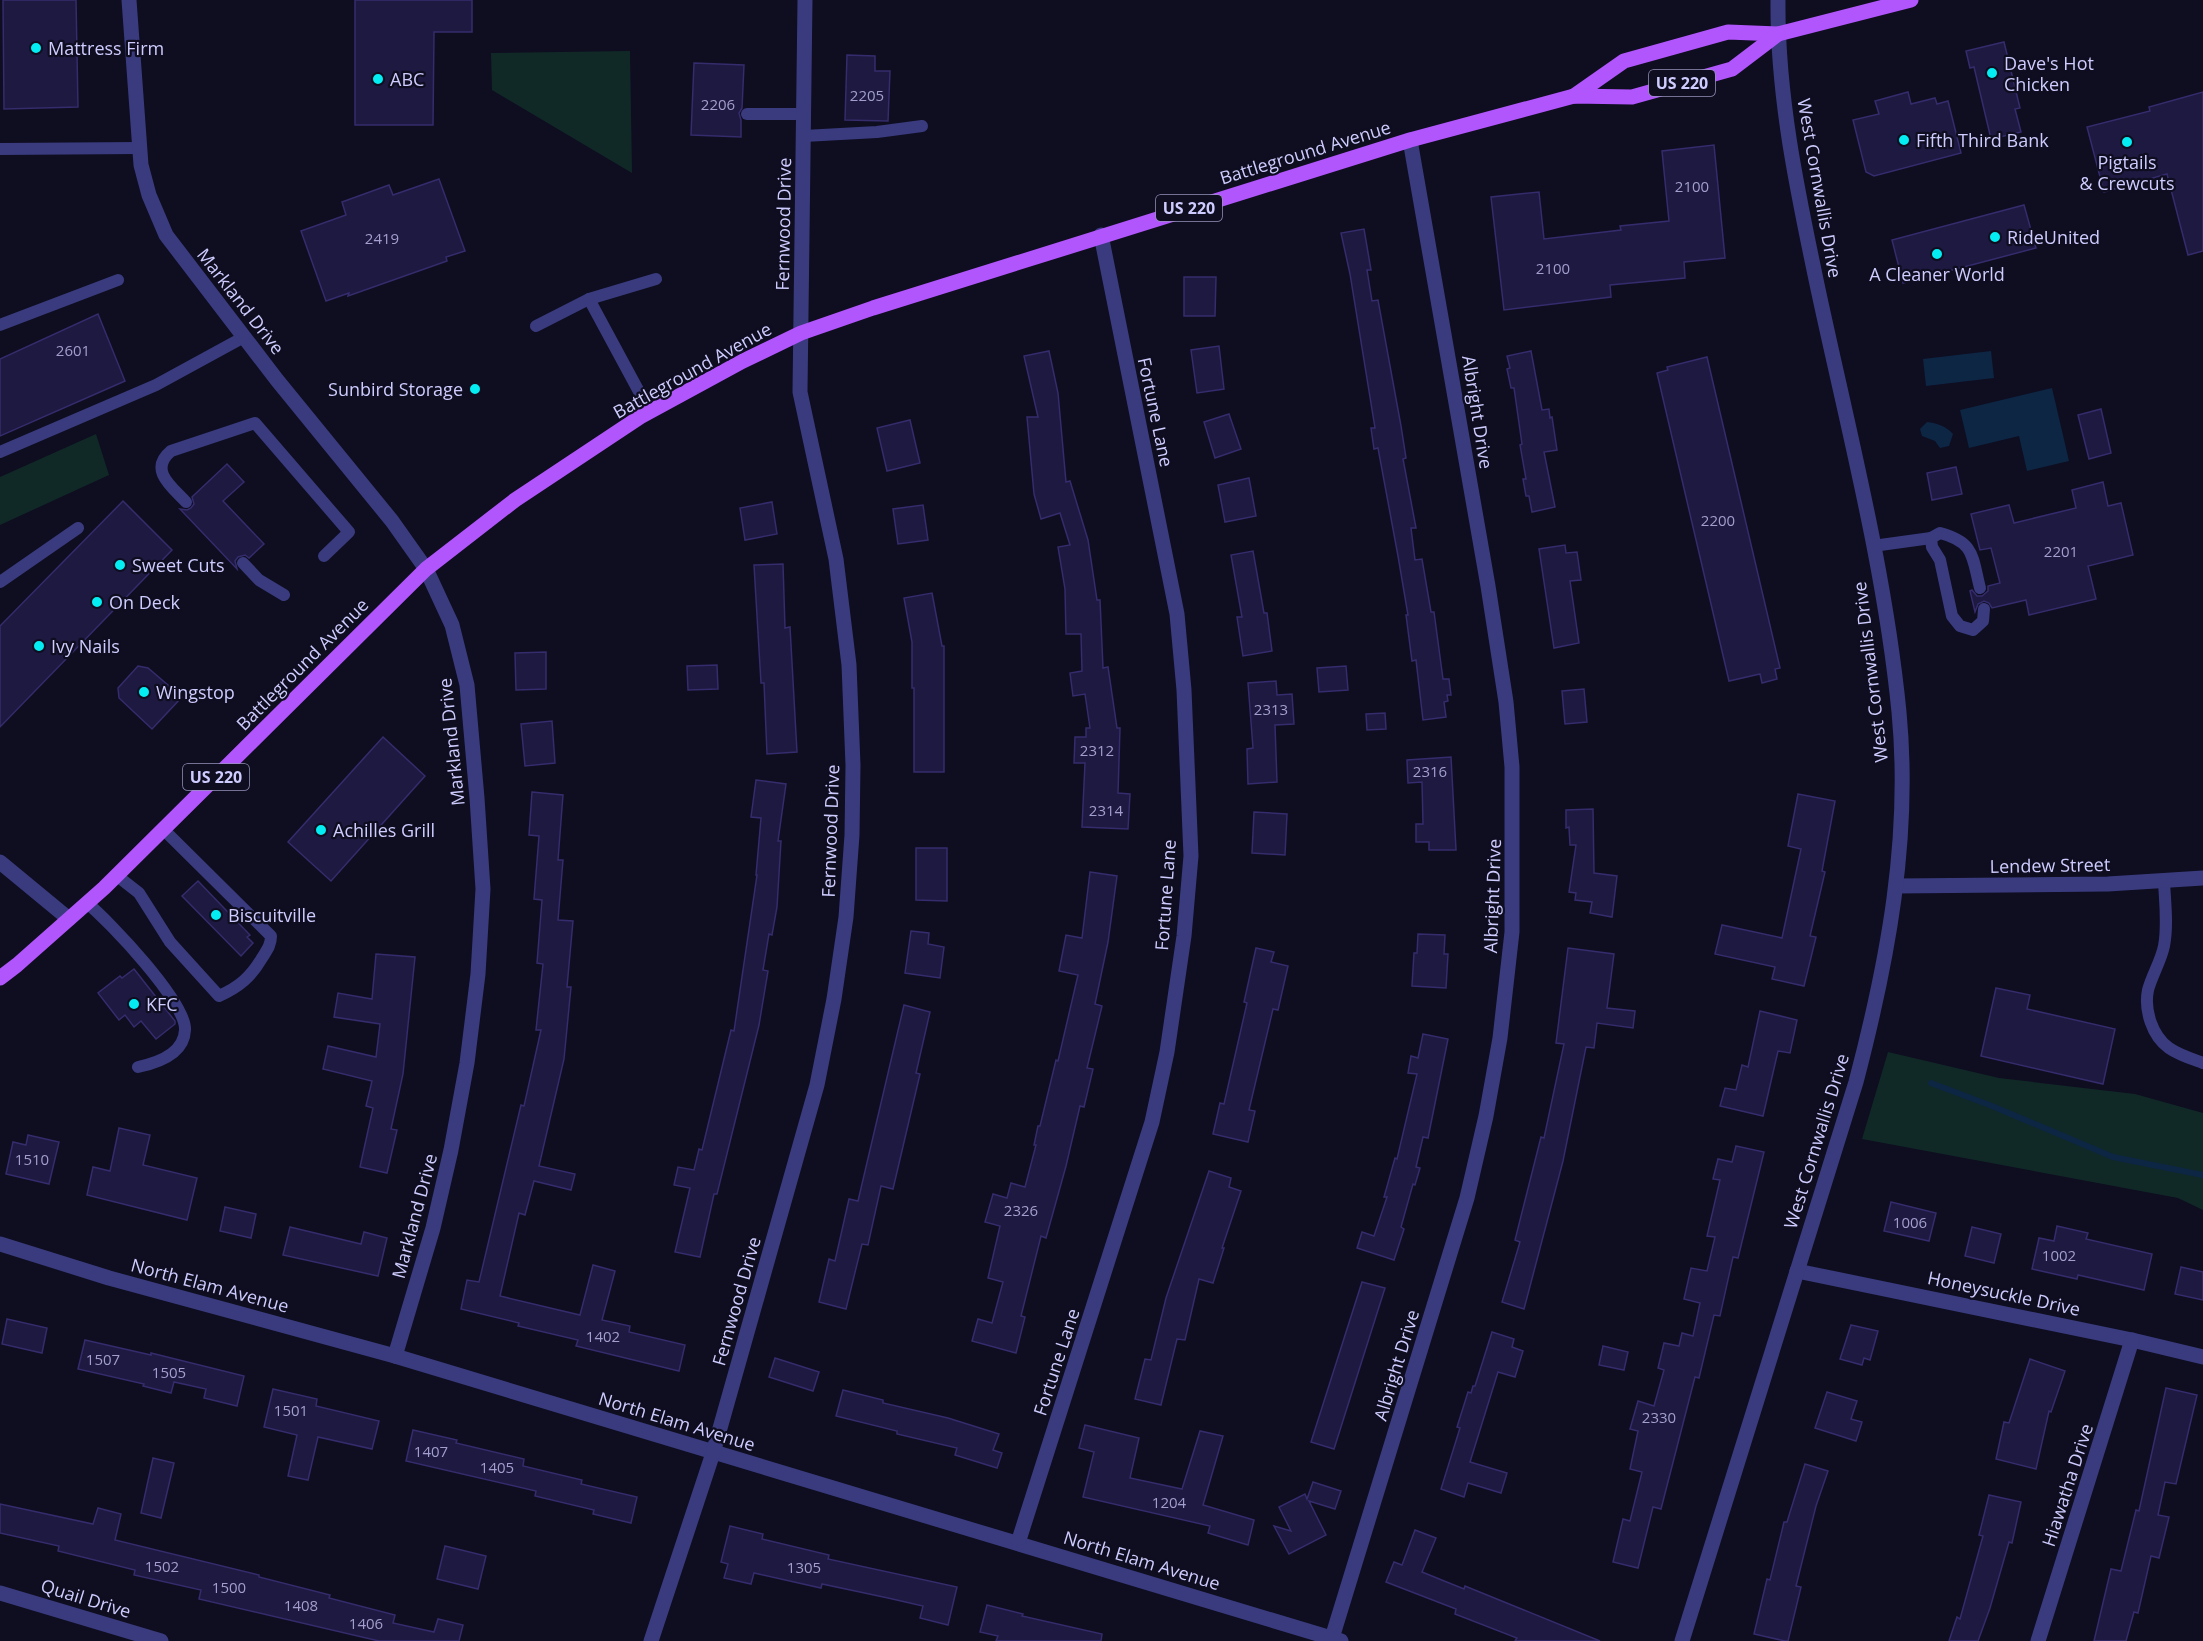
<svg xmlns="http://www.w3.org/2000/svg" width="2203" height="1641" font-family="'Open Sans',sans-serif">
<style>
.green{fill:#102927}
.water{fill:#0d2644}
.lines{fill:none;stroke-linecap:round;stroke-linejoin:round}
.stream{stroke:#0d2644;stroke-width:6}
.building{fill:#1e1940;stroke:#342c6c;stroke-width:1.5}
.service{stroke:#393b7e;stroke-width:12}
.minor{stroke:#393b7e;stroke-width:15}
.tertiary{stroke:#393b7e;stroke-width:15}
.primary{stroke:#b155fc;stroke-width:15}
.poi-dot{fill:#04edf3;stroke:#0f0d20;stroke-width:2}
.labels{text-anchor:middle;dominant-baseline:central;stroke-width:4.5;stroke-linejoin:round;paint-order:stroke}
.number-label{font-size:15px;fill:#a29fce}
.shield{fill:#0f0d20;stroke:#9593bb;stroke-width:1.5}
.shield-label{font-size:16px;font-weight:bold;fill:#ceccfe}
.poi-label{font-size:18px;fill:#ceccfe;stroke:#0f0d20;text-anchor:start}
.street-label{font-size:18px;fill:#ceccfe;stroke:#0f0d20}
</style>
<rect width="100%" height="100%" fill="#0f0d20"/>
<g class="green">
<path d="M630,51L632,173L492,90L491,53Z"/>
<path d="M96,434L109,475L0,525V477Z"/>
<path d="M1888,1052L1999,1078L2135,1094L2203,1113V1210L2178,1198L1862,1139Z"/>
</g>
<g class="water">
<path d="M1991,351L1994,378L1926,386L1923,359Z"/>
<path d="M2052,388L2069,461L2027,471L2019,436L1969,448L1960,410Z"/>
<path d="M1927,422C1937,423 1946,426 1953,434L1949,446L1940,448L1935,441L1922,436L1920,429Z"/>
</g>
<g class="lines">
<path class="stream" d="M1931,1083L1992,1106L2113,1157L2203,1175"/>
</g>
<g class="building">
<path d="M3,0H76L78,107L4,109Z"/>
<path d="M355,0H472V32H434L433,125H355Z"/>
<path d="M2004,42L2020,108L2015,109L2021,132L1991,139L1974,67L1970,68L1966,51Z"/>
<path d="M847,55L875,56V71H890L888,121L845,120Z"/>
<path d="M694,63L744,65L742,108L739,113L741,120V137L691,135Z"/>
<path d="M1908,92L1911,104L1935,98L1937,104L1948,101L1961,153L1874,176L1866,172L1853,120L1879,114L1875,101Z"/>
<path d="M2203,92V251L2188,255L2167,174L2104,192L2087,127L2150,111L2149,107Z"/>
<path d="M1714,145L1725,258L1684,262L1685,278L1610,285L1611,297L1504,310L1491,197L1539,192L1544,239L1621,230L1620,226L1669,221L1662,151Z"/>
<path d="M439,179L465,251L446,257L447,261L348,296L349,293L326,301L301,231L346,215L342,202L389,185L393,195Z"/>
<path d="M2024,205L2036,248L1903,283L1892,240Z"/>
<path d="M1364,229L1371,270H1367L1372,301L1378,300L1401,426L1406,458L1403,459L1416,528H1411L1415,560L1422,559L1431,612H1434L1443,679H1449L1451,695H1447L1448,701L1444,702L1446,717L1423,720L1416,660L1412,661L1406,615H1408L1398,556L1378,448L1374,449L1371,428H1375L1350,274L1341,233Z"/>
<path d="M1184,277H1216L1215,316H1184Z"/>
<path d="M98,314L125,381L0,436V359Z"/>
<path d="M1219,346L1224,389L1197,393L1191,350Z"/>
<path d="M1049,351L1058,393L1066,482L1070,481L1088,540L1097,600H1100L1103,668L1108,667L1117,728H1120L1118,793L1130,794L1128,829L1082,827L1085,763H1074L1075,737H1086V728H1090L1085,694L1073,696L1070,673L1082,671L1081,634H1066L1065,589L1058,547L1070,545L1060,513L1041,519L1034,494L1027,417H1038L1024,356Z"/>
<path d="M1531,351L1542,410L1549,409L1550,418L1552,417L1557,450L1544,452L1555,507L1532,512L1529,496H1526L1523,479H1526L1520,445L1522,444L1514,388H1511L1507,369L1510,368L1507,356Z"/>
<path d="M1707,357L1780,668L1775,669L1777,679L1762,683L1760,674L1729,681L1657,373L1668,370L1667,367Z"/>
<path d="M2101,409L2111,453L2089,459L2078,415Z"/>
<path d="M1229,414L1241,449L1215,458L1204,422Z"/>
<path d="M910,420L920,463L887,471L877,428Z"/>
<path d="M227,464L244,482L223,501L264,544L249,558L245,555L238,557L235,561L237,569L180,509L187,510L191,508L194,504L192,497Z"/>
<path d="M1956,467L1962,494L1932,500L1927,473Z"/>
<path d="M1249,478L1256,516L1225,522L1218,485Z"/>
<path d="M2103,482L2108,506L2121,503L2133,555L2088,566L2096,599L2029,615L2026,600L1992,608L1989,603L1984,601L1978,604L1975,612L1970,591L1972,590L1977,596H1982L1988,591V586L2000,583L1991,548L1980,550L1971,514L2009,505L2014,523L2076,508L2072,490Z"/>
<path d="M123,501L172,550L0,727V626Z"/>
<path d="M772,502L777,534L745,540L740,508Z"/>
<path d="M923,505L928,540L898,544L893,509Z"/>
<path d="M1565,545L1566,553L1577,552L1581,580L1570,581L1579,643L1554,648L1539,549Z"/>
<path d="M1253,551L1264,613H1267L1272,651L1243,656L1237,617H1242L1231,555Z"/>
<path d="M783,564L785,628L790,627L797,752L767,754L764,683H761L754,565Z"/>
<path d="M932,593L942,646H944V772H914V688H912V642L904,598Z"/>
<path d="M546,652V689L516,690L515,653Z"/>
<path d="M717,665L718,689L688,690L687,666Z"/>
<path d="M138,666L148,668L182,697L152,729L119,698L118,688Z"/>
<path d="M1346,666L1348,690L1319,692L1317,668Z"/>
<path d="M1276,681L1277,695L1292,694L1294,724L1275,725L1277,782L1248,784L1247,749L1253,748L1248,683Z"/>
<path d="M1584,689L1587,722L1565,724L1562,691Z"/>
<path d="M1385,713L1386,729L1367,730L1366,714Z"/>
<path d="M552,721L555,763L525,766L521,724Z"/>
<path d="M383,737L425,776L331,881L288,842Z"/>
<path d="M1451,757L1456,850H1429V842H1416V824H1423L1422,782L1408,783L1407,760Z"/>
<path d="M756,780L786,784L778,841H781L777,907L772,935L769,934L763,970L768,971L759,1025L717,1194H714L700,1257L675,1252L690,1188L674,1185L678,1167L694,1170L699,1149L702,1150L731,1030L734,1031L757,875H756L761,818L751,817Z"/>
<path d="M532,792L563,795L558,860H563L558,920L573,921L567,987H571L564,1059L539,1166L575,1174L571,1190L534,1181L525,1215L519,1213L500,1296L580,1315L593,1265L615,1271L602,1320L630,1326L629,1332L685,1345L679,1371L576,1346L578,1340L518,1326L519,1323L461,1309L467,1280L479,1282L521,1105L524,1106L541,1030H536L543,964L537,963L542,900L534,899L539,836L529,835Z"/>
<path d="M1798,794L1835,801L1822,871L1825,872L1810,936L1816,937L1804,986L1772,979L1775,967L1715,954L1722,925L1782,938L1801,849L1788,846Z"/>
<path d="M1593,809L1594,873L1617,876L1612,917L1590,913L1592,902L1575,900L1576,893L1569,892L1576,845H1570L1569,827L1566,828V810Z"/>
<path d="M1254,812L1287,814L1285,855L1252,853Z"/>
<path d="M916,848H947V901L916,900Z"/>
<path d="M1090,872L1117,876L1108,942L1095,1004L1102,1006L1087,1068L1093,1069L1084,1107L1080,1106L1066,1166L1046,1238L1041,1236L1021,1316L1025,1317L1016,1353L972,1341L978,1319L992,1323L1003,1282L988,1278L1000,1226L985,1222L993,1194L1007,1198L1011,1183L1025,1187L1036,1145H1034L1038,1126H1040L1056,1060L1058,1061L1078,975L1059,971L1066,935L1082,938Z"/>
<path d="M198,881L250,935L247,937L253,943L241,956L182,896Z"/>
<path d="M911,931L929,933L928,944L944,947L940,978L905,973Z"/>
<path d="M1418,934L1445,935L1444,954H1448L1446,988L1412,986L1414,953H1417Z"/>
<path d="M1256,948L1274,952L1271,962L1288,966L1278,1010L1273,1009L1249,1110L1255,1111L1248,1142L1213,1134L1220,1103L1224,1104L1247,1003L1244,1002Z"/>
<path d="M1568,948L1614,954L1607,1008L1635,1011L1633,1028L1597,1023L1594,1048L1586,1047L1563,1161L1524,1309L1502,1302L1520,1242L1515,1240L1541,1137L1544,1138L1564,1044L1556,1043Z"/>
<path d="M376,954L415,957L403,1074L391,1129L397,1130L387,1173L360,1167L373,1108L366,1106L372,1081L323,1069L328,1046L376,1057L380,1024L334,1017L338,993L372,999Z"/>
<path d="M134,969L175,1021V1024L156,1039L141,1021L134,1027L125,1015L119,1020L98,993L120,976L122,978Z"/>
<path d="M1996,988L2030,995L2027,1009L2115,1029L2103,1084L1981,1056Z"/>
<path d="M904,1005L930,1012L916,1073L920,1074L893,1189L881,1186L868,1245L862,1244L846,1309L819,1302L829,1259L835,1261L849,1199L858,1201Z"/>
<path d="M1760,1011L1797,1020L1790,1053L1778,1051L1763,1116L1720,1106L1725,1088L1736,1090L1742,1065L1748,1067Z"/>
<path d="M1423,1034L1448,1039L1428,1138L1423,1137L1416,1167L1420,1168L1415,1185L1413,1184L1401,1227L1404,1229L1394,1260L1357,1248L1362,1232L1374,1236L1387,1197H1384L1395,1158L1397,1159L1417,1074L1408,1073L1411,1056L1418,1058Z"/>
<path d="M119,1128L150,1135L143,1165L197,1178L187,1220L87,1195L93,1167L110,1171Z"/>
<path d="M28,1135L59,1142L49,1184L6,1174L13,1142L26,1145Z"/>
<path d="M1736,1146L1764,1152L1738,1258L1733,1257L1720,1316L1714,1315L1699,1378L1695,1377L1661,1509L1653,1507L1638,1568L1613,1562L1623,1519L1630,1521L1642,1472L1630,1469L1638,1431L1630,1429L1638,1401L1654,1406L1664,1370L1658,1368L1664,1343L1679,1346L1682,1333L1693,1336L1700,1303L1684,1299L1691,1268L1707,1271L1715,1237L1707,1236L1720,1180L1713,1179L1718,1159L1732,1162Z"/>
<path d="M1209,1171L1231,1178L1229,1187L1241,1191L1222,1248H1224L1213,1283L1199,1279L1185,1340L1177,1339L1161,1405L1135,1399L1145,1359L1151,1360L1166,1298Z"/>
<path d="M1891,1202L1936,1213L1929,1241L1884,1231Z"/>
<path d="M225,1207L256,1214L251,1238L220,1231Z"/>
<path d="M2057,1226L2088,1233L2086,1239L2152,1254L2144,1290L2078,1275L2077,1279L2032,1269L2039,1238L2054,1241Z"/>
<path d="M290,1227L361,1244L364,1232L387,1238L378,1276L283,1255Z"/>
<path d="M1972,1227L2001,1234L1994,1263L1965,1256Z"/>
<path d="M2181,1267L2203,1272V1300L2175,1294Z"/>
<path d="M1362,1282L1385,1288L1334,1449L1311,1442Z"/>
<path d="M7,1319L47,1328L42,1353L2,1344Z"/>
<path d="M1851,1325L1878,1331L1870,1360L1864,1358L1862,1365L1840,1359Z"/>
<path d="M1492,1332L1514,1339L1512,1347L1523,1351L1515,1377L1498,1372L1470,1462L1507,1473L1501,1493L1468,1483L1464,1497L1441,1489L1460,1428L1457,1427L1468,1392L1471,1393L1473,1386H1475Z"/>
<path d="M85,1340L151,1355V1353L244,1376L237,1406L204,1398L206,1389L174,1382L171,1393L143,1386L144,1384L78,1369Z"/>
<path d="M1603,1346L1628,1352L1624,1370L1599,1365Z"/>
<path d="M775,1358L819,1372L813,1391L769,1377Z"/>
<path d="M2030,1359L2065,1371L2051,1412L2049,1411L2036,1469L1996,1459L2004,1422L2009,1423Z"/>
<path d="M2166,1388L2197,1395L2176,1484L2165,1482L2158,1515L2169,1517L2159,1558L2151,1556L2138,1613L2134,1612L2126,1641H2094L2111,1569L2121,1571L2136,1510L2139,1511Z"/>
<path d="M273,1389L317,1399L316,1406L379,1421L372,1449L318,1437L308,1480L288,1476L297,1435L264,1427Z"/>
<path d="M843,1390L883,1400V1403L948,1418L999,1434L993,1450L1002,1453L997,1468L955,1455L957,1448L897,1434V1431L836,1416Z"/>
<path d="M1827,1392L1857,1401L1851,1419L1862,1422L1856,1441L1815,1428Z"/>
<path d="M1085,1425L1139,1438L1130,1478L1182,1489L1200,1431L1223,1436L1203,1505L1254,1520L1248,1545L1208,1533L1210,1526L1083,1497L1094,1452L1079,1448Z"/>
<path d="M413,1430L457,1440L456,1443L524,1459L523,1466L582,1480L581,1484L637,1497L631,1523L593,1514L594,1510L535,1496L536,1491L406,1461Z"/>
<path d="M153,1458L174,1463L161,1518L141,1513Z"/>
<path d="M1805,1464L1828,1471L1816,1506L1796,1586L1801,1587L1788,1641H1785L1754,1634L1767,1579L1770,1580L1784,1522H1787Z"/>
<path d="M1313,1482L1341,1491L1335,1509L1309,1501L1326,1535L1289,1554L1274,1526L1291,1531L1279,1507L1305,1494L1307,1499Z"/>
<path d="M1989,1495L2021,1502L2012,1543L2009,1542L1990,1608L1978,1641H1949L1957,1617L1960,1619L1983,1536L1979,1535Z"/>
<path d="M0,1504L93,1524L98,1508L121,1514L115,1540L259,1575V1577L330,1595L329,1598L395,1615L393,1623L434,1632L438,1619L463,1625L459,1641H379L199,1599L201,1590L134,1575L135,1570L58,1551L59,1546L0,1533Z"/>
<path d="M730,1526L763,1534L762,1539L829,1555L828,1559L957,1587L948,1625L920,1618L923,1606L888,1598L822,1584L821,1588L754,1573L751,1584L724,1578L728,1564L721,1562Z"/>
<path d="M1415,1530L1436,1538L1422,1572L1464,1589L1465,1586L1600,1641H1515L1517,1638L1455,1614L1456,1609L1386,1582L1394,1562L1402,1565Z"/>
<path d="M445,1546L486,1556L478,1589L437,1579Z"/>
<path d="M987,1605L1023,1614L1022,1616L1102,1634L1101,1641H996L998,1636L980,1632Z"/>
</g>
<g class="lines">
<g class="service">
<path d="M747,114H804"/>
<path d="M804,136L877,132L922,126"/>
<path d="M0,149L139,148"/>
<path d="M0,325L118,280"/>
<path d="M536,326L589,299"/>
<path d="M650,412L589,299L656,279"/>
<path d="M0,452L156,385L244,337"/>
<path d="M186,502C172,487 148,470 171,451L255,423L349,532L324,556"/>
<path d="M1873,546L1931,538"/>
<path d="M243,563L259,580L284,595"/>
<path d="M0,582L78,528"/>
<path d="M1980,588C1972,557 1975,542 1940,533L1931,538L1932,547L1940,560L1952,616L1960,626L1973,630L1983,621L1984,609"/>
<path d="M116,875L139,893L170,942L219,996C239,987 251,977 262,958C267,950 271,945 271,936L163,829"/>
<path d="M2164,881C2165,903 2168,925 2164,946C2161,961 2152,975 2148,990C2144,1010 2152,1036 2169,1048C2179,1055 2192,1059 2203,1063"/>
<path d="M87,903C109,921 187,1003 185,1030C184,1054 157,1063 138,1067"/>
</g>
<g class="minor">
<path d="M129,0L141,165L149,195L166,235L277,380L392,521L426,569L452,625L467,685L477,798L483,889L478,974L467,1063L451,1150L433,1228L395,1356"/>
<path d="M0,862L69,919"/>
<path d="M1896,886L2108,884L2203,878"/>
<path d="M0,1244L109,1278L395,1356L1341,1641"/>
<path d="M1797,1271L2132,1340L2203,1357"/>
<path d="M1018,1543L1152,1122L1167,1052L1184,936L1191,856L1184,690L1177,614L1101,235"/>
<path d="M0,1593L161,1641"/>
<path d="M1332,1638L1467,1198L1486,1116L1500,1038L1512,932V767L1506,702L1488,586L1410,140"/>
<path d="M651,1641L713,1453L817,1085L834,999L846,917L852,835L853,765L849,665L836,559L800,392L805,0"/>
<path d="M2038,1641L2132,1340"/>
</g>
<path class="tertiary" d="M1682,1641L1856,1082C1888,960 1911,838 1899,712C1885,569 1848,429 1818,289C1798,194 1777,97 1778,0"/>
<g class="primary">
<path d="M1574,96L1624,61L1728,32L1778,34L1911,0"/>
<path d="M0,978L17,965L104,888L426,569L515,500L640,417L743,361L801,333L873,308L1410,140L1574,96L1632,97L1732,69L1778,34"/>
</g>
</g>
<g class="poi-dot">
<circle cx="36" cy="48" r="6"/>
<circle cx="1992" cy="73" r="6"/>
<circle cx="378" cy="79" r="6"/>
<circle cx="1904" cy="140" r="6"/>
<circle cx="2127" cy="142" r="6"/>
<circle cx="1995" cy="237" r="6"/>
<circle cx="1937" cy="254" r="6"/>
<circle cx="475" cy="389" r="6"/>
<circle cx="120" cy="565" r="6"/>
<circle cx="97" cy="602" r="6"/>
<circle cx="39" cy="646" r="6"/>
<circle cx="144" cy="692" r="6"/>
<circle cx="321" cy="830" r="6"/>
<circle cx="216" cy="915" r="6"/>
<circle cx="134" cy="1004" r="6"/>
</g>
<g class="labels">
<g class="number-label">
<text x="867" y="95">2205</text>
<text x="718" y="104">2206</text>
<text x="1692" y="186">2100</text>
<text x="382" y="238">2419</text>
<text x="1553" y="268">2100</text>
<text x="73" y="350">2601</text>
<text x="1718" y="520">2200</text>
<text x="2061" y="551">2201</text>
<text x="1271" y="709">2313</text>
<text x="1097" y="750">2312</text>
<text x="1430" y="771">2316</text>
<text x="1106" y="810">2314</text>
<text x="32" y="1159">1510</text>
<text x="1021" y="1210">2326</text>
<text x="1910" y="1222">1006</text>
<text x="2059" y="1255">1002</text>
<text x="603" y="1336">1402</text>
<text x="103" y="1359">1507</text>
<text x="169" y="1372">1505</text>
<text x="291" y="1410">1501</text>
<text x="1659" y="1417">2330</text>
<text x="431" y="1451">1407</text>
<text x="497" y="1467">1405</text>
<text x="1169" y="1502">1204</text>
<text x="162" y="1566">1502</text>
<text x="804" y="1567">1305</text>
<text x="229" y="1587">1500</text>
<text x="301" y="1605">1408</text>
<text x="366" y="1623">1406</text>
</g>
<g class="shield">
<rect x="1649" y="70" width="66" height="26" rx="4.5"/>
<rect x="1156" y="195" width="66" height="26" rx="4.5"/>
<rect x="183" y="764" width="66" height="26" rx="4.5"/>
</g>
<g class="shield-label">
<text x="1682" y="83">US 220</text>
<text x="1189" y="208">US 220</text>
<text x="216" y="777">US 220</text>
</g>
<g class="poi-label">
<text x="48" y="48">Mattress Firm</text>
<text x="2004" y="63">Dave's Hot<tspan x="2004" dy="21">Chicken</tspan></text>
<text x="390" y="79">ABC</text>
<text x="1916" y="140">Fifth Third Bank</text>
<text x="2127" y="162" text-anchor="middle">Pigtails<tspan x="2127" dy="21">&amp; Crewcuts</tspan></text>
<text x="2007" y="237">RideUnited</text>
<text x="1937" y="274" text-anchor="middle">A Cleaner World</text>
<text x="463" y="389" text-anchor="end">Sunbird Storage</text>
<text x="132" y="565">Sweet Cuts</text>
<text x="109" y="602">On Deck</text>
<text x="51" y="646">Ivy Nails</text>
<text x="156" y="692">Wingstop</text>
<text x="333" y="830">Achilles Grill</text>
<text x="228" y="915">Biscuitville</text>
<text x="146" y="1004">KFC</text>
</g>
<g class="street-label">
<text transform="translate(1305 152) rotate(-17)">Battleground Avenue</text>
<text transform="translate(1820 188) rotate(80)">West Cornwallis Drive</text>
<text transform="translate(783 224) rotate(-89)">Fernwood Drive</text>
<text transform="translate(241 301) rotate(52)">Markland Drive</text>
<text transform="translate(692 370) rotate(-29)">Battleground Avenue</text>
<text transform="translate(1156 412) rotate(78)">Fortune Lane</text>
<text transform="translate(1478 412) rotate(81)">Albright Drive</text>
<text transform="translate(302 664) rotate(-45)">Battleground Avenue</text>
<text transform="translate(1870 672) rotate(-97)">West Cornwallis Drive</text>
<text transform="translate(451 742) rotate(-96)">Markland Drive</text>
<text transform="translate(830 831) rotate(-88)">Fernwood Drive</text>
<text transform="translate(2050 865) rotate(-1)">Lendew Street</text>
<text transform="translate(1165 895) rotate(-86)">Fortune Lane</text>
<text transform="translate(1492 896) rotate(-88)">Albright Drive</text>
<text transform="translate(1816 1141) rotate(-73)">West Cornwallis Drive</text>
<text transform="translate(414 1216) rotate(-75)">Markland Drive</text>
<text transform="translate(210 1285) rotate(15)">North Elam Avenue</text>
<text transform="translate(2004 1293) rotate(12)">Honeysuckle Drive</text>
<text transform="translate(736 1301) rotate(-74)">Fernwood Drive</text>
<text transform="translate(1056 1362) rotate(-72)">Fortune Lane</text>
<text transform="translate(1396 1365) rotate(-73)">Albright Drive</text>
<text transform="translate(677 1421) rotate(17)">North Elam Avenue</text>
<text transform="translate(2067 1485) rotate(-72)">Hiawatha Drive</text>
<text transform="translate(1142 1560) rotate(17)">North Elam Avenue</text>
<text transform="translate(86 1598) rotate(17)">Quail Drive</text>
</g>
</g>
</svg>
